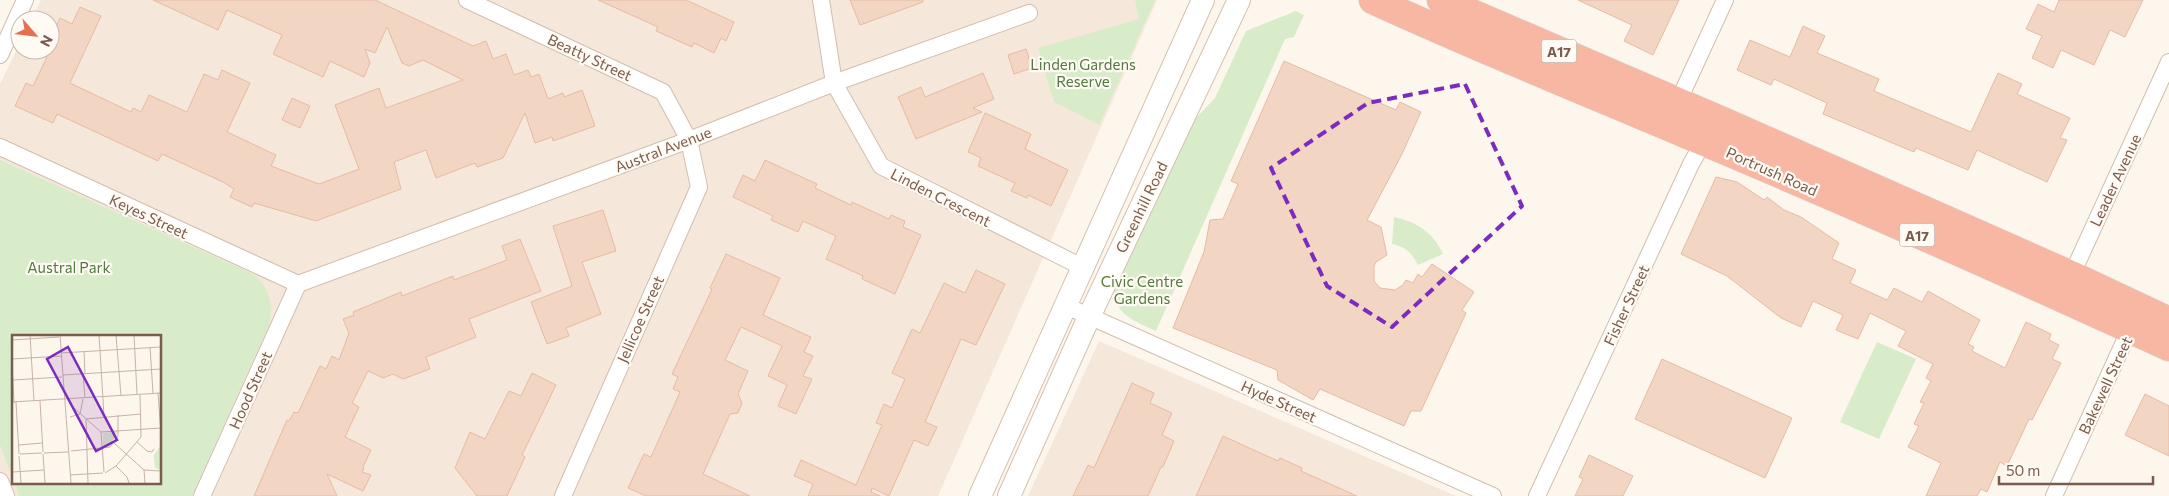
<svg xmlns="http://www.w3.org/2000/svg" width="2169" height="496" font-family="Commissioner,sans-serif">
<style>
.residential{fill:#f5e8da;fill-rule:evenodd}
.green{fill:#d8ecc9}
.building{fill:#f3d5c3;stroke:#e6bba3}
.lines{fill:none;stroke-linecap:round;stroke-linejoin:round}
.street-casing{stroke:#d1beb0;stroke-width:18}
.secondary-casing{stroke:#d6c0b0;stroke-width:24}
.highway-casing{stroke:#dad1cd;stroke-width:29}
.street{stroke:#fff;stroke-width:16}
.secondary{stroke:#fff;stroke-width:22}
.highway{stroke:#f7b7a3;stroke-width:28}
.marked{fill:none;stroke:#7b2cbf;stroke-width:4;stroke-dasharray:10 6;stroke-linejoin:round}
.labels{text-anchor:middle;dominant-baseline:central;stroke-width:4.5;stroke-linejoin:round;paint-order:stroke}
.shield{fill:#fffaf3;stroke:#a28b7f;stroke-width:1}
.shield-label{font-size:14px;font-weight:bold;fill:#7a5c4d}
.street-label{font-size:15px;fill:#7a5c4d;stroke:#fffaf3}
.park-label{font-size:15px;fill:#537a41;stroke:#fffaf3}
.inset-road{fill:none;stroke:#c5b3a7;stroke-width:1}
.view{fill:#7b2cbf;fill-opacity:0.15;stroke:#7b2cbf;stroke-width:2.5}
.inset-edge{fill:none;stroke:#7a5c4d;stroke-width:2.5}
</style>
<rect width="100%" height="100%" fill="#fdf6ec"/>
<g class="residential">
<path d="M41,0H1157L938,496H0V84L20,43V50H50V20H31ZM14,336H160V482H14Z"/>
<path d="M1099,341L1456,496H1028Z"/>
</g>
<g class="green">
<path d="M1135,0H1155L1099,125L1054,102L1038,48L1139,19Z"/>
<path d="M1296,11L1304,15L1294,37L1285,39L1156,331C1132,320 1113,314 1113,284L1196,118L1215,98L1246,31Z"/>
<path d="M0,160L251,273C269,285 274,304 269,325L192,496H19L14,482H160V336H14V482L0,445Z"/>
<path d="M1394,217C1417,222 1433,232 1443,254L1418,265C1412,253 1406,247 1392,244Z"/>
<path d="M1877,342L1916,359L1879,439L1840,422Z"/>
</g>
<g class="building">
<path d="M153,0H375L473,46L486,41L493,59L506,54L514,75L528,70L531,77L539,74L548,99L563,93L564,97L582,90L595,126L553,141L552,137L535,143L525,113L503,158L477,167L475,163L436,178L426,150L394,162L401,189L316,221L254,203L252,207L230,197L234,189L223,182L162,154L158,161L57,114L53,123L15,106L26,83L33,86L47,57L43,55L45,50H50V40L60,18L72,24L80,7L101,16L70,83L131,112L133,108L141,112L149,95L187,112L204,74L218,80L222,70L250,83L227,132L276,155L271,166L319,184L359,169L335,105L379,88L386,108L463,80L423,60L409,66L402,63L387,27L375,53L365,49L370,63L364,77L330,61L323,77L273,54L282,35L227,10L218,30Z"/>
<path d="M598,0H686L734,22L726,41L721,38L714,53L694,43L692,47L656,31L658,27Z"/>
<path d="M850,0H923V2L860,25Z"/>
<path d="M1578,0H1679L1653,55L1624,41L1632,25Z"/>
<path d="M2059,0H2143L2125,37L2110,30L2094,65L2061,50L2053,68L2032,58L2042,36L2026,29L2038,4L2054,12Z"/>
<path d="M1803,26L1825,36L1817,53L1879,79L1874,91L1971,132L1998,73L2022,84L2017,94L2070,118L2060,138L2067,140L2047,182L1977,150L1968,170L1916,148L1914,152L1823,114L1827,103L1774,79L1771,85L1737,70L1750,40L1790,57Z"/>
<path d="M1026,49L1032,68L1014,74L1008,55Z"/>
<path d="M1284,61L1396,110L1400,102L1421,112L1401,156L1367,220L1381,227L1387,255L1376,262L1374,266V281L1380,288L1395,290L1403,285L1406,280L1413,283L1418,274L1422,277L1432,264L1474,292L1462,310L1466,313L1421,411H1411L1404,426L1320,389L1313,400L1278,380L1277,370L1173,328L1204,252L1210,220L1223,219L1238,184L1231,181Z"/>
<path d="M983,73L994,99L973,108L982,112L916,139L898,97L921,87L925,97Z"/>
<path d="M292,98L310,106L300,128L282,120Z"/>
<path d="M985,113L1031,134L1025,149L1068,170L1051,206L1028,195L1027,198L1011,191L1015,183L978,166L981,158L968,152Z"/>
<path d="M765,160L817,184L815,188L851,205L852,202L889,219L891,215L905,221L903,227L921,235L895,294L862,279L863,276L826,259L836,236L803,221L798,232L771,220L773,216L733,197L743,175L755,181Z"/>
<path d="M1716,177L1737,182L1764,200L1767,197L1784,210L1801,217L1839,243L1832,259L1856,270L1850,283L1887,300L1894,288L1922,302L1928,291L1980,320L1968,344L1974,347L1972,351L2005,368L2026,322L2051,334L2049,340L2059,345L2052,359L2061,363L2032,420L2029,419L2007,466L2000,462L1987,492L1981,489L1977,496H1926L1941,463L1908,447L1919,426L1914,424L1924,403L1920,402L1931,381L1926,378L1933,364L1898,346L1906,331L1870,313L1858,339L1836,330L1843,315L1813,301L1801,327L1781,318L1727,276L1681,254Z"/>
<path d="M603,210L616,251L582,262L601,314L566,328L569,336L547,344L531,302L572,286L553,226Z"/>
<path d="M520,239L541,291L469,319L476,337L426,357L430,369L403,379L393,374L383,378L368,371L352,403L359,407L345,437L371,450L363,467L364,468L362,472L371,475L363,491L327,474L337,496H254L287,420L289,421L294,412L298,413L320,366L326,369L332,356L339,360L349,333L343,319L354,315L353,312L401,292L402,296L453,276L454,280L507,260L502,246Z"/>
<path d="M726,254L780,278L763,315L811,337L804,352L813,356L803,376L812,379L796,414L778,406L787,385L768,376L782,346L741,327L725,360L748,371L738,394L742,403L738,413L730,414L703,474L750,496H646L628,488L644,454L651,457L680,392L673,389L678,377L672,374L712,289L710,288Z"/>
<path d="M976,270L1005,284L976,345L961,339L925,422L937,427L928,446L914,440L889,496L872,488L871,492L880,496H808L813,484L794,476L801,460L856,485L882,425L876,423L884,404L892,408L905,379L892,373L912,329L920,333L944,283L965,293Z"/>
<path d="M1662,359L1792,418L1765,478L1635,419Z"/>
<path d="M532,373L556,385L522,455L525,457L507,496H477L455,468L470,432L485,439L509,391L521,396Z"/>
<path d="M1132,383L1154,393L1150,403L1172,413L1162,435L1174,441L1163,467H1161L1148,496H1073L1088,465L1094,468Z"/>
<path d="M2145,394L2169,406V456L2125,435Z"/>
<path d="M1223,436L1278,461L1280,458L1302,468L1301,471L1357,496H1196Z"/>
<path d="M1589,455L1633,476L1623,496H1575L1583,479L1579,477Z"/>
</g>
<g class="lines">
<g class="street-casing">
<g id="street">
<path d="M467,0L663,92L689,140L699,187L563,496"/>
<path d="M821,0L834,83L881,166L1082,267"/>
<path d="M0,55L25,0"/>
<path d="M1678,102L1725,0"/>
<path d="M0,147L298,284"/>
<path d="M2068,283L2169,62"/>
<path d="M298,284L689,140L834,83L1029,13"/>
<path d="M1064,305L1493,496"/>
<path d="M0,481L6,496"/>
<path d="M202,496L298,284"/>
<path d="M1537,496L1691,164L1704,141L1709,137"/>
<path d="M2054,496L2130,329"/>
</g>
</g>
<g class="secondary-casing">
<g id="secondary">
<path d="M980,496L1203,0"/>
<path d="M1009,496L1089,317L1239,0"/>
</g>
</g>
<g class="highway-casing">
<g id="highway">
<path d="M1373,0C1482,50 1592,94 1702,141C1859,207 2015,276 2169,347"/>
<path d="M1441,0L1725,122L2071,275L2169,321"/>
</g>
</g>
<use href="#street" class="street"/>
<use href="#secondary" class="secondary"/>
<use href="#highway" class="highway"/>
</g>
<path class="marked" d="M1465,84L1522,206L1392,327L1327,286L1271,168L1368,103Z"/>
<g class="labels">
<g class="shield">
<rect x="1541.5" y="39.5" width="35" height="23" rx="4"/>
<rect x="1899.5" y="223.5" width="35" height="23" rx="4"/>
</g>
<g class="shield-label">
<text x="1559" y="51">A17</text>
<text x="1917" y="235">A17</text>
</g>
<g class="street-label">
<text transform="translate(590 57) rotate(25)">Beatty Street</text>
<text transform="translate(663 149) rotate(-21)">Austral Avenue</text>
<text transform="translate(1772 171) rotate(24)">Portrush Road</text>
<text transform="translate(2115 180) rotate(-65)">Leader Avenue</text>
<text transform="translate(941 197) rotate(27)">Linden Crescent</text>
<text transform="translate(1141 207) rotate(-64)">Greenhill Road</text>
<text transform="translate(149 216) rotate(25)">Keyes Street</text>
<text transform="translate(1626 305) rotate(-65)">Fisher Street</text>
<text transform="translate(640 319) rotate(-66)">Jellicoe Street</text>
<text transform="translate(2105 385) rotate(-65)">Bakewell Street</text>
<text transform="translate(250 390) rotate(-66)">Hood Street</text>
<text transform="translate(1279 401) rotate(24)">Hyde Street</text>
</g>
<g class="park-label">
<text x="1083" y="64">Linden Gardens<tspan x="1083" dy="17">Reserve</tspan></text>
<text x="69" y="267">Austral Park</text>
<text x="1142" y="281">Civic Centre<tspan x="1142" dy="17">Gardens</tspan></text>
</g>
</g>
<g transform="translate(12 335)">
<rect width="149" height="149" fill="#fdf6ec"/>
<path d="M106,96L97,112L91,114V98ZM149,110V135L143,133L142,120Z" fill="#d8ecc9"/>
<path class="inset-road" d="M18,0L22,66M48,0L59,148M87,0L92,81M104,0L109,61M122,0L125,59M0,5L47,2M138,12L141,58M72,16L73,39M49,18L149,12M0,24L50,21M0,27L2,68M71,39L73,63M51,40L149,34M1,45L50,42M146,58L149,98M28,66L31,117M0,67L149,58M4,67L7,119M61,72L89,97M58,82L68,79L71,64M89,97L149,93M89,97L92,137M125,107L135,116L140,117L142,114M102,108L132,135L133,148M7,110L30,108M59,116L98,112L106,101V80M32,118L56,117M8,119L30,118M31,119L33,148M7,121L9,148M104,131L115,142L117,148M132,135L149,136M0,137L32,135M93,138L104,131L129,102L128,60M58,140L91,138M76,148L74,84L129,79"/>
<path class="view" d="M56,12L105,105L84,116L35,24Z"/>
<rect width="149" height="149" class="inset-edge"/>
</g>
<g transform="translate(35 35) rotate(118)"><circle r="24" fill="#fffaf3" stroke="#cabbb1"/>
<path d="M0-4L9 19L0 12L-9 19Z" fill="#e76f51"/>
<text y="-8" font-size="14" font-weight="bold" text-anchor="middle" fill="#7a5c4d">N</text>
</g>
<path d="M1999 476v8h154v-8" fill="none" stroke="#7a5c4d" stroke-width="2.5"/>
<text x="2006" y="476" font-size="15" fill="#7a5c4d" stroke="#fffaf3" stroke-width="4" paint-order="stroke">50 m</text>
</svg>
